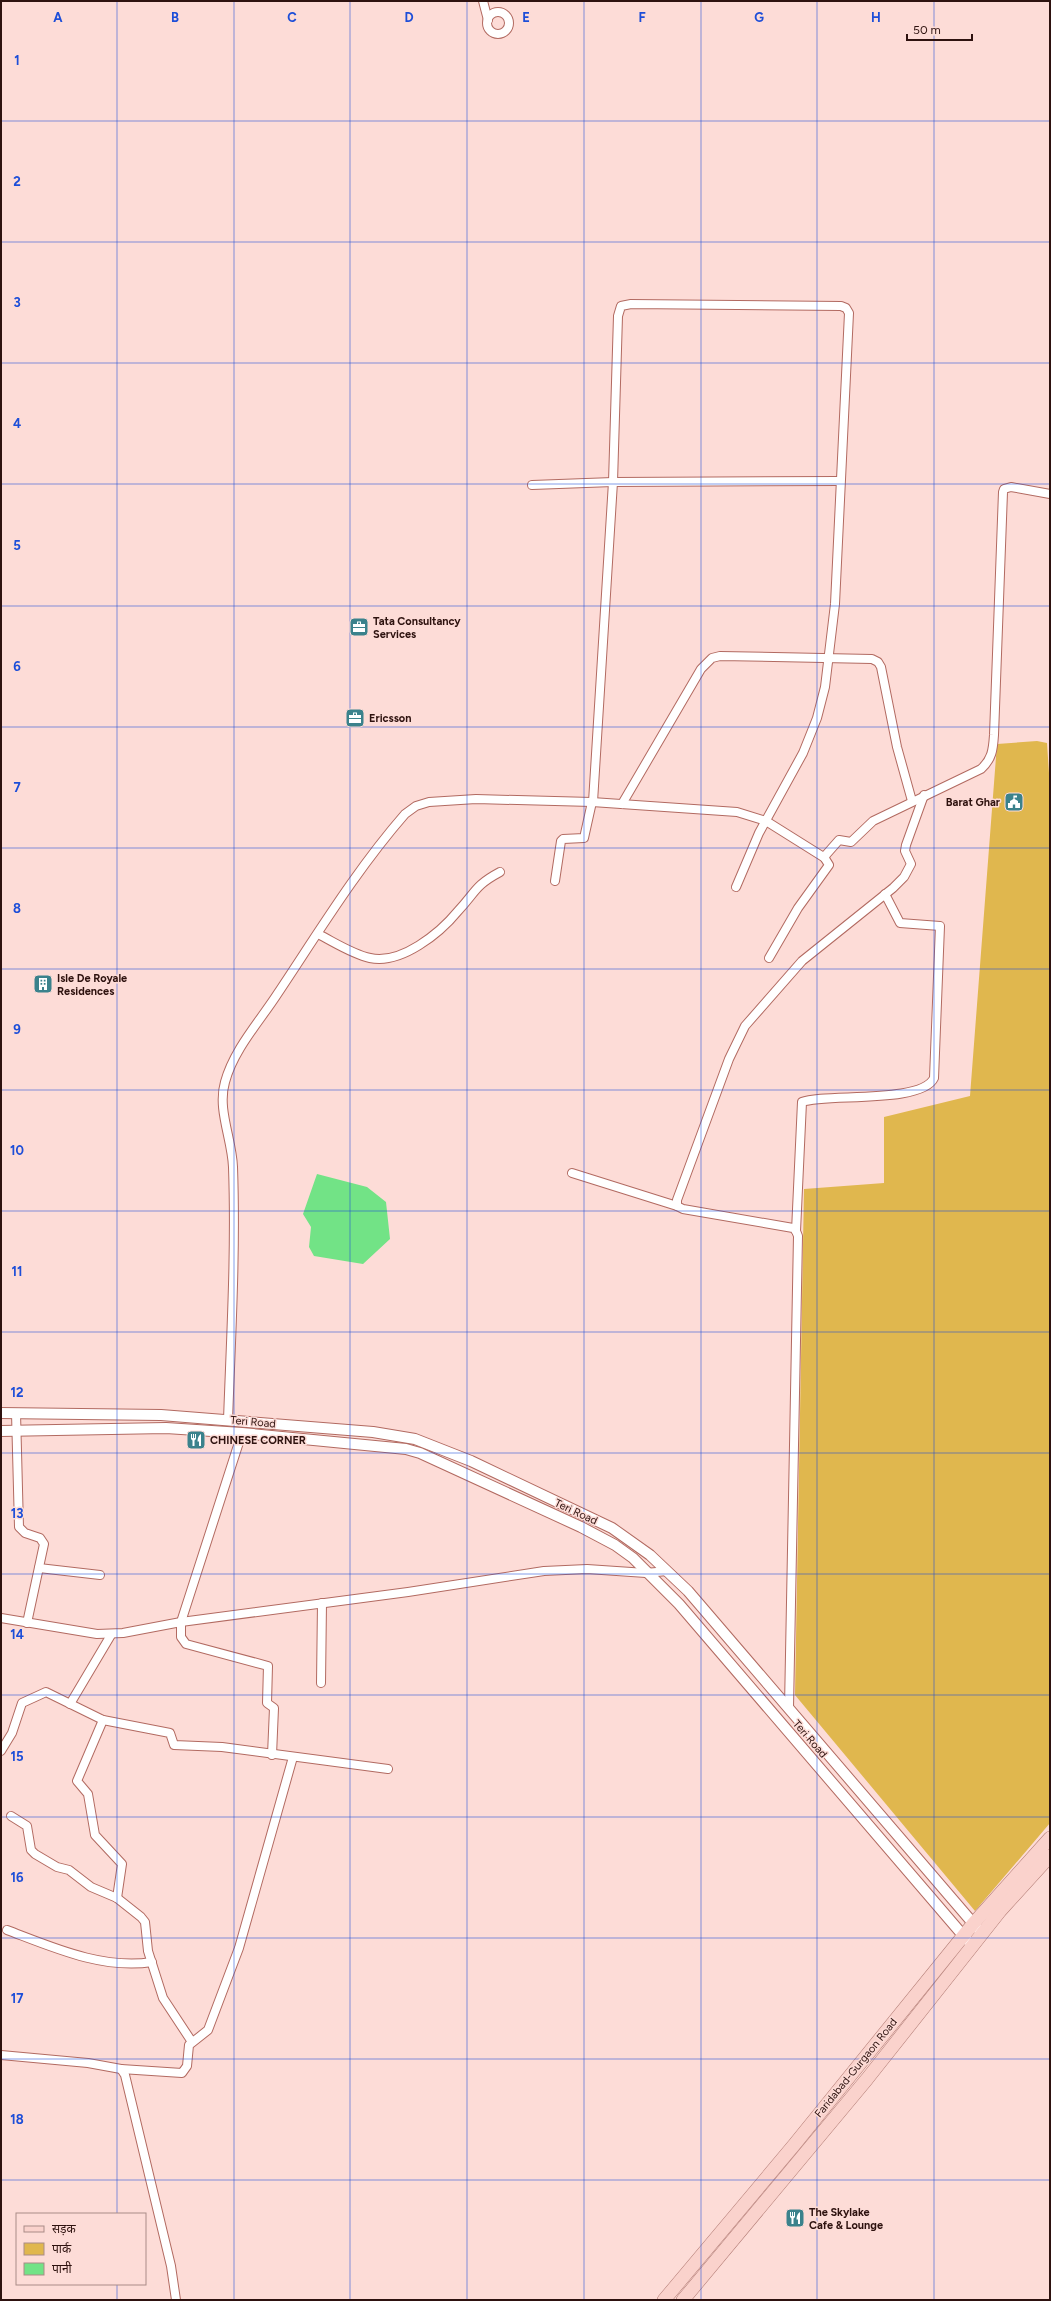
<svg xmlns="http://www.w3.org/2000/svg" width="1051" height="2301" font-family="Figtree,'Noto Sans Devanagari',sans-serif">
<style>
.green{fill:#e0b74e}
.water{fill:#72e386}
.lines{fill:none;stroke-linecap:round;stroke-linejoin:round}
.minor-casing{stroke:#b26a61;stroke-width:10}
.tertiary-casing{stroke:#b26a61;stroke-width:12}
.primary-casing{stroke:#b17b74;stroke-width:14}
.minor{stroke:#fff;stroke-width:8}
.tertiary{stroke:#fff;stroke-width:10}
.primary{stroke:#fad2cc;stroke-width:13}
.grid{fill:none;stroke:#1d4ed8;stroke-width:1;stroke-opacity:0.55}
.labels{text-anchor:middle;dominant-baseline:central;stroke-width:3;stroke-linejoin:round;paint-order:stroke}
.poi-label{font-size:11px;font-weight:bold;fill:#2e120f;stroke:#fddcd7;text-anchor:start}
.street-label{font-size:11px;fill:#2e120f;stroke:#fddcd7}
.grid-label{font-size:13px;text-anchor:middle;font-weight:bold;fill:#1d4ed8;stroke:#fddcd7;stroke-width:3;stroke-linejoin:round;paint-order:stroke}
</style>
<rect width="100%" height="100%" fill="#fddcd7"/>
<path class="green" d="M1037,741L1047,743L1050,788V1823L975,1911L795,1695L804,1189L884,1183V1117L970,1096L997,744Z"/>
<path class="water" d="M317,1174L367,1187L386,1202L390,1239L363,1264L314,1256L309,1247L311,1227L303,1214Z"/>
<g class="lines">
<g class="minor-casing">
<g id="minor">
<path d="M483,1L488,20"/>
<circle cx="498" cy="23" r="11"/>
<path d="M532,485L613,482L840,481"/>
<path d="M593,802L613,482L618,316L621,306L631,304L841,306L846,308L849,313L835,604L825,687L817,718L803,753L759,833L736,887"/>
<path d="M622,804L701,669L712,658L720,656L872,659L878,662L881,667L897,747L912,801"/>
<path d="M555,881L561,841L563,839L584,838L592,802"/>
<path d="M318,934C334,942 352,954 370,958C401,965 440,933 458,911C476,892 474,886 500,872"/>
<path d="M769,958L798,908L829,865L824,857L839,840L851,842L873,821L981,769C992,759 993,750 994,735L1003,492L1004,489L1011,487L1050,494"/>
<path d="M572,1173L677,1206"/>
<path d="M796,1231L802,1102C824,1093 922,1104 934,1078L940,926L900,923L885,894"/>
<path d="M16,1413L19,1527L25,1533L40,1538L44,1544L27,1623"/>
<path d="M228,1420C231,1336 236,1252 233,1167C232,1139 217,1109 225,1082C234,1049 260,1021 278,993C318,933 357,869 405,814L416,806L429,802L476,799L592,802L737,812L766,821L825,858"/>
<path d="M242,1433L181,1622V1637L186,1644L268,1666L267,1703L274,1708L272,1755"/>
<path d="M39,1568L100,1575"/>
<path d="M1,1618L97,1634L123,1633L181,1622L408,1592L544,1571L587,1569L646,1573L667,1571"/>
<path d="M321,1683L322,1603"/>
<path d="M70,1704L111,1635"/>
<path d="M789,1707L798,1236L796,1231L793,1228L683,1209L677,1206V1200L729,1059L745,1026L802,961L893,888L904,877L911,864L905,851L906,845L924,795"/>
<path d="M103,1720L77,1781L88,1794L95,1835L122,1864L117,1898"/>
<path d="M1,1751L12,1733L22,1703L46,1692L103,1720L170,1733L174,1745L222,1747L388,1769"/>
<path d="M11,1816L27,1826L31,1850L35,1854L57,1867L69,1870L91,1887L117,1898L141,1917L145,1922L148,1951L163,1998L192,2042"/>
<path d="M7,1930C52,1947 103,1970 152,1962"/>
<path d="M1,2055L88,2063L121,2069L125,2075L171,2266L176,2300"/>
<path d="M121,2069L182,2073L187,2066L189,2045L208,2030L239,1948L293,1757"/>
</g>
</g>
<g class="tertiary-casing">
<g id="tertiary">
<path d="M1,1413L161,1415L373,1432L415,1439L471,1461L612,1528L650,1555L688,1591L978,1929"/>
<path d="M1,1431L166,1428L242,1433L406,1449L420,1453L581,1527L615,1545L633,1558L679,1604L967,1940"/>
</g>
</g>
<g class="primary-casing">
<g id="primary">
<path d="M664,2300L794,2145L973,1924L1050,1838"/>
<path d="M683,2300L867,2079L1000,1911L1050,1856"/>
</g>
</g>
<use href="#minor" class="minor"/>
<use href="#tertiary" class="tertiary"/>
<use href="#primary" class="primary"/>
</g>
<path class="grid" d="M117,1V2214M234,1V2300M350,1V2300M467,1V2300M584,1V2300M701,1V2300M817,1V2300M934,1V2300M1,121H1050M1,242H1050M1,363H1050M1,484H1050M1,606H1050M1,727H1050M1,848H1050M1,969H1050M1,1090H1050M1,1211H1050M1,1332H1050M1,1453H1050M1,1574H1050M1,1695H1050M1,1817H1050M1,1938H1050M1,2059H1050M1,2180H1050M117,2284V2300"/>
<defs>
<g id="office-square" transform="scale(1)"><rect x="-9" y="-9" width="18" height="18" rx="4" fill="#3b828c" stroke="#fddcd7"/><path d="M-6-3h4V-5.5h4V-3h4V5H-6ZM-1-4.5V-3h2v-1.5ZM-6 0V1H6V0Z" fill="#fff"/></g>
<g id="civic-square" transform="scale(1)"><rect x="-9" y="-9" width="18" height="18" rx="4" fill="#3b828c" stroke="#fddcd7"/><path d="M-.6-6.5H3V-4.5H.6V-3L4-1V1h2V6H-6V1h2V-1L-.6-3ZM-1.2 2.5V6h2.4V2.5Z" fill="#fff"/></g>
<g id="building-square" transform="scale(1)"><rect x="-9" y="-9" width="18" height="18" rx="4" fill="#3b828c" stroke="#fddcd7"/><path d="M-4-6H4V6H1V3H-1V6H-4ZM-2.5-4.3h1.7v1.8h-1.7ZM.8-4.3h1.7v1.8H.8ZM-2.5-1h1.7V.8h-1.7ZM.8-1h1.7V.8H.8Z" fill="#fff"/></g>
<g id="restaurant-square" transform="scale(1)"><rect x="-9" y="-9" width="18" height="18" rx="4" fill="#3b828c" stroke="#fddcd7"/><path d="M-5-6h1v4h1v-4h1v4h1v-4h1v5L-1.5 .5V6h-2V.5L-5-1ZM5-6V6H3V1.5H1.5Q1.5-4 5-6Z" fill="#fff"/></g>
</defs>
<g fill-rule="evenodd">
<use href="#office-square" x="359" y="627"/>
<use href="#office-square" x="355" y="718"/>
<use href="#civic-square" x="1014" y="802"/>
<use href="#building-square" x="43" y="984"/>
<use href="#restaurant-square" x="196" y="1440"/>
<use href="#restaurant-square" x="795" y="2218"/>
</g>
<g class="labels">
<g class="poi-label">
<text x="373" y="621">Tata Consultancy<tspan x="373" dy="13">Services</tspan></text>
<text x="369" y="718">Ericsson</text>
<text x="1000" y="802" text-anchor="end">Barat Ghar</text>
<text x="57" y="978">Isle De Royale<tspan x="57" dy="13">Residences</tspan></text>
<text x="210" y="1440">CHINESE CORNER</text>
<text x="809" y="2212">The Skylake<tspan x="809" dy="13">Cafe &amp; Lounge</tspan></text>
</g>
<g class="street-label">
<text transform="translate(253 1422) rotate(5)">Teri Road</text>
<text transform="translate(576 1512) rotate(25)">Teri Road</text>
<text transform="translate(810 1739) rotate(49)">Teri Road</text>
<text transform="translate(856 2068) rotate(-51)">Faridabad-Gurgaon Road</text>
</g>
</g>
<g class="grid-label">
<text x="58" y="22">A</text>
<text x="175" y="22">B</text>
<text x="292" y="22">C</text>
<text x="409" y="22">D</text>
<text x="526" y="22">E</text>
<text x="642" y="22">F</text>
<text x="759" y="22">G</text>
<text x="876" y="22">H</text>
<text x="17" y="65">1</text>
<text x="17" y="186">2</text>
<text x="17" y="307">3</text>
<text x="17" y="428">4</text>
<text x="17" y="550">5</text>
<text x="17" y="671">6</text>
<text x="17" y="792">7</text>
<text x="17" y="913">8</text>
<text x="17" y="1034">9</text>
<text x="17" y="1155">10</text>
<text x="17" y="1276">11</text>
<text x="17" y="1397">12</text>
<text x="17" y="1518">13</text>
<text x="17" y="1639">14</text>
<text x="17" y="1761">15</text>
<text x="17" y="1882">16</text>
<text x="17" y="2003">17</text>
<text x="17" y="2124">18</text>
</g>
<rect width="1051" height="2301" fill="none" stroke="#2e120f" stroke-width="4"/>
<rect x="16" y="2213" width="130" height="72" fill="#fddcd7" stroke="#aa8b87"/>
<rect x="24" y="2226" width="20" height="6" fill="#fad2cc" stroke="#aa8b87"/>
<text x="52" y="2233" font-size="12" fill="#2e120f">सड़क</text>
<rect x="24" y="2243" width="20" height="12" fill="#e0b74e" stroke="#aa8b87"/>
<text x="52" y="2253" font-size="12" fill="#2e120f">पार्क</text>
<rect x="24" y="2263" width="20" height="12" fill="#72e386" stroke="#aa8b87"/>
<text x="52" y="2273" font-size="12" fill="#2e120f">पानी</text>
<path d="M907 34v6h65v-6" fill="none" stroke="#2e120f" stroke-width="2"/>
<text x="913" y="34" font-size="12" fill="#2e120f" stroke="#fddcd7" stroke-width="3" paint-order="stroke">50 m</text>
</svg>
